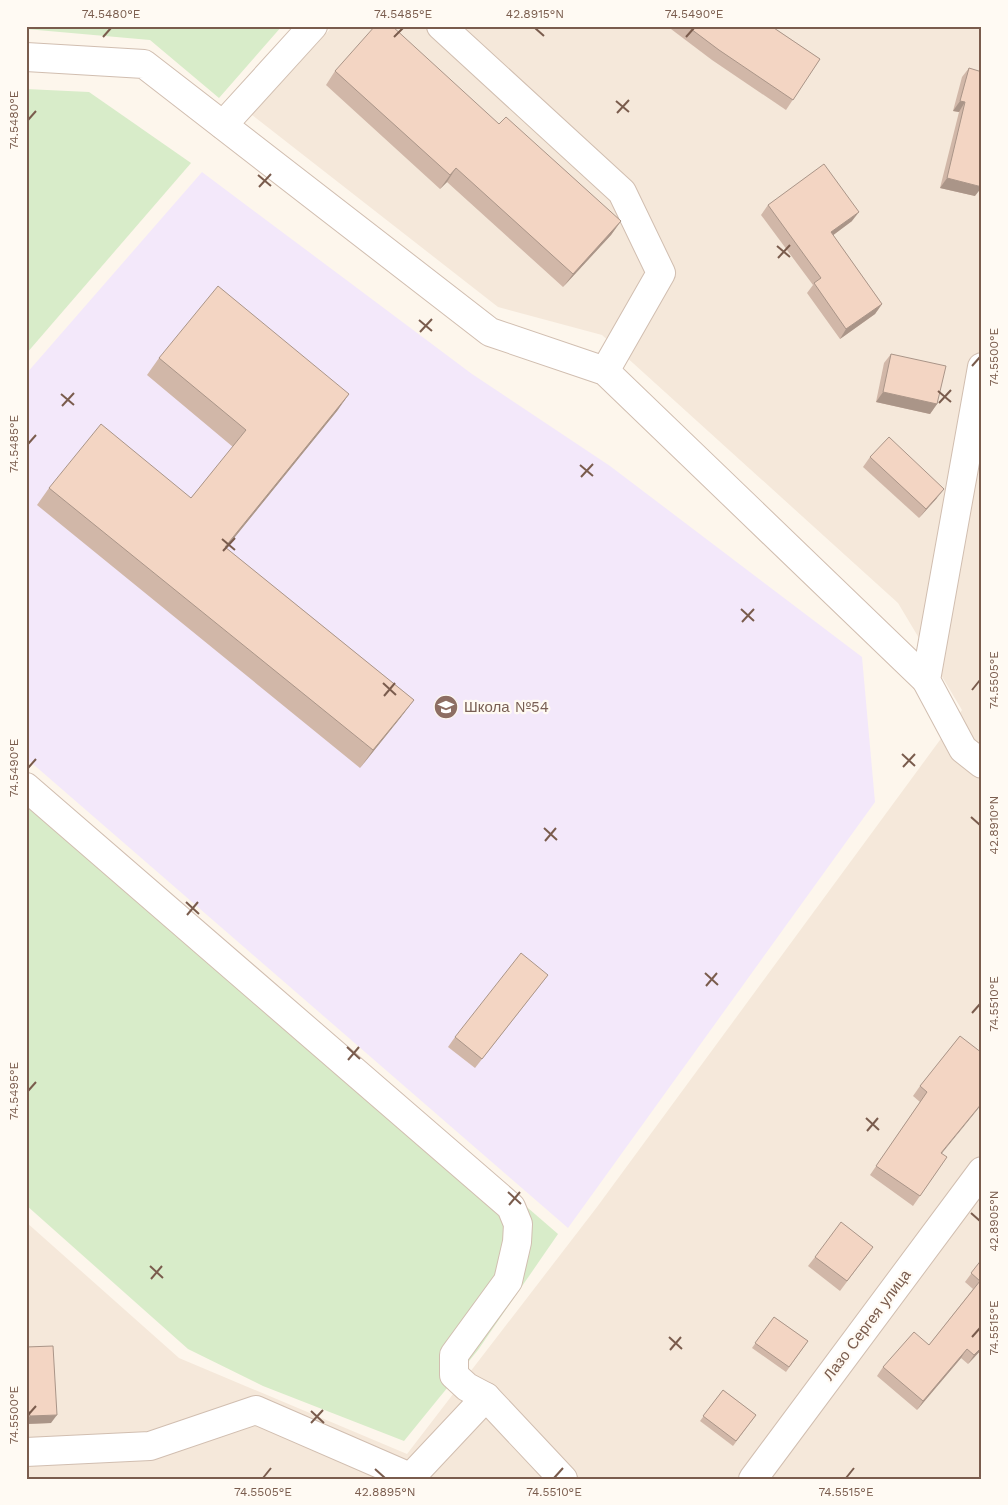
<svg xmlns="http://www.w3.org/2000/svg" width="1008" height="1505" font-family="'Work Sans',sans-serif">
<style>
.residential{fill:#f5e8da}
.education{fill:#f3e8fa}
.green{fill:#d8ecc9}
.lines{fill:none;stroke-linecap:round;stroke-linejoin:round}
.minor-casing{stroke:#d1beb0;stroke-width:30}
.minor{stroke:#fff;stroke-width:28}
.wall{fill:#d1b7a8}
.shaded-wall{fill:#aa9588}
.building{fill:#f3d5c3;stroke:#aa9588}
.ticks{fill:none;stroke:#7a5c4d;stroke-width:2}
.labels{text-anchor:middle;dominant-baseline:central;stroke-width:4.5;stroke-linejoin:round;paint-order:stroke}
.education-label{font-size:15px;fill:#785e54;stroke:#fffaf3;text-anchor:start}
.street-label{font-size:15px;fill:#7a5c4d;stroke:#fffaf3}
.neatline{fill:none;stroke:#7a5c4d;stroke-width:2}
.ticks-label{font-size:12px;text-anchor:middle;fill:#7a5c4d}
</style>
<rect width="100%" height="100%" fill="#fdf6ec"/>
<path class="residential" d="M333,26H982V1479H26V1222L179,1358L407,1454L597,1207L962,710L898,603L602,335L498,307L252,115Z"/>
<path class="education" d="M202,172L472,374L610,466L862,657L875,802L568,1228L26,758V374Z"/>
<g class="green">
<path d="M26,26H282L219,98L150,40L26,29Z"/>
<path d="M26,89L89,92L191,163L26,354Z"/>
<path d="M26,774L558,1234L478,1350L404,1441L263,1386L188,1349L26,1205Z"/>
</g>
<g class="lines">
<g class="minor-casing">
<g id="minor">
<path d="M441,26L622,192L661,273L605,371"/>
<path d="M26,57L144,64L490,332L605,371L926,680"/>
<path d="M223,125L313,26"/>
<path d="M982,367L926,680L963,749L982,764"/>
<path d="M26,787L511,1207L518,1224L517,1242L508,1281L454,1355V1375L467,1387L486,1397"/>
<path d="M26,1452L150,1446L256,1410L410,1477"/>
<path d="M409,1479L486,1397L563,1479"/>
<path d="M753,1479L982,1171"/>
</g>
</g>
<use href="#minor" class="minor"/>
</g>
<g class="wall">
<path d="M667,26H771L820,59L786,110L712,60Z"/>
<path d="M969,68L975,196L940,188L959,112L953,111L962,77Z"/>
<path d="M335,71L499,124L621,221L611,235L563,287L447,182L440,189L326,85Z"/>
<path d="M768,205L852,221L833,235L882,304L875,314L840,339L807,293L813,285L761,215Z"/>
<path d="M891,354L937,404L930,414L876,402L884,363Z"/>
<path d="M159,358L349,394L337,411L226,548L414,700L401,717L360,768L37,505L49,488L191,498L233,447L147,375Z"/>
<path d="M870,457L937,498L919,518L863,467Z"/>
<path d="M548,975L475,1068L448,1047L455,1037Z"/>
<path d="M960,1036L942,1154L947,1157L913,1206L870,1175L920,1102L913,1096L920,1086Z"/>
<path d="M873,1247L840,1291L808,1266L815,1257Z"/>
<path d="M982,1259V1349L968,1364L961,1358L917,1410L877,1376L883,1367L929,1345L973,1289L965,1282Z"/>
<path d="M774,1317L808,1341L786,1372L752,1348Z"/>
<path d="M26,1347L51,1423L26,1424Z"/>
<path d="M723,1390L756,1415L733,1446L700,1421Z"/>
</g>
<g class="shaded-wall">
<path d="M960,101L965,102L959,112L953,111Z"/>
<path d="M456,168L447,182L440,189L450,175Z"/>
<path d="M947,178L982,187L975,196L940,188Z"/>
<path d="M859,212L852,221L824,242L831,232Z"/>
<path d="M621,221L611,235L563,287L573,274Z"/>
<path d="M882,304L875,314L840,339L846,329Z"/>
<path d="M883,392L937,404L930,414L876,402Z"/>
<path d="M349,394L337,411L213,564L225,547Z"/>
<path d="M944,489L937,498L919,518L926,509Z"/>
<path d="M414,700L401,717L360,768L373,750Z"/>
<path d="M982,1103V1104L934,1163L941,1153Z"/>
<path d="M982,1347V1349L968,1364L974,1355Z"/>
<path d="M967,1349L961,1358L917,1410L923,1401Z"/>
<path d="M57,1415L51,1423L26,1424V1421L30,1416Z"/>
</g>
<g class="building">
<path d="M375,26H392L499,124L506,117L621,221L573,274L456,168L450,175L335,71Z"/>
<path d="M687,26H771L820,59L793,100L719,50Z"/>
<path d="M969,68L982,72V187L947,178L965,102L960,101Z"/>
<path d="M824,164L859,212L831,232L882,304L846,329L814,283L821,278L768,205Z"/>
<path d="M218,286L349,394L225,547L414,700L373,750L49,488L101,424L191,498L246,430L159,358Z"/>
<path d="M891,354L946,366L937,404L883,392Z"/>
<path d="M889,437L944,489L926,509L870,457Z"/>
<path d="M521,953L548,975L482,1059L455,1037Z"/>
<path d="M960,1036L982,1053V1103L941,1153L947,1157L920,1196L876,1166L927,1092L920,1086Z"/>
<path d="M841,1222L873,1247L847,1281L815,1257Z"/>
<path d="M982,1259V1347L974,1355L967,1349L923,1401L883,1367L914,1332L929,1345L980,1281L971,1273Z"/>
<path d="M774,1317L808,1341L789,1367L755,1343Z"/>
<path d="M53,1346L57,1415L30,1416L29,1411L26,1410V1375H28L26,1347Z"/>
<path d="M723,1390L756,1415L736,1441L703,1416Z"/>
</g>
<path class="ticks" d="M535,28L544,36M103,37L111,28M394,37L403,28M686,37L694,28M616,101L629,112M617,113L629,100M28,120L36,111M258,175L271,186M259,187L271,174M777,246L790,257M778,258L790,245M419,320L432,331M420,332L432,319M972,366L980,357M938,391L951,402M61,394L74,405M939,403L951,390M62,406L74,393M28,444L36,435M580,465L593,476M581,477L593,464M222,539L235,550M223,551L235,538M741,609L754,621M742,622L754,609M383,683L396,695M972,690L980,680M384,696L395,683M902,754L915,766M903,767L915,754M28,768L36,759M971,817L980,825M544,828L557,840M545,841L556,828M186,902L199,914M187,915L198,902M705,973L718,985M706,986L717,973M972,1013L980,1004M347,1047L360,1059M348,1060L359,1047M28,1091L36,1082M866,1118L879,1130M867,1131L878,1118M508,1192L521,1204M509,1205L520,1192M971,1213L980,1221M150,1266L163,1278M151,1279L162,1266M669,1337L682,1349M972,1337L980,1328M670,1350L681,1337M311,1411L324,1423M28,1415L36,1406M311,1423L323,1410M375,1469L385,1478M263,1478L271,1468M554,1478L563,1468M846,1478L854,1468"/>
<defs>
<g id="school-disc" transform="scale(1.25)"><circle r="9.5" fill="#8d6e63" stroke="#fffaf3"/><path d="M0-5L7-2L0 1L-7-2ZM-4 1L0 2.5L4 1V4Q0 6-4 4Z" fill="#fff"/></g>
</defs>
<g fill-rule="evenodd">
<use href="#school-disc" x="446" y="707"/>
</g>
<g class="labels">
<g class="education-label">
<text x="464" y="707">Школа №54</text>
</g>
<g class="street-label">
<text transform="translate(867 1325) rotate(-53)">Лазо Сергея улица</text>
</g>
</g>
<rect width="1008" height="1505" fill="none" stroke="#fffaf3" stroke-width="55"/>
<rect x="28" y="28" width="952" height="1450" class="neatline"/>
<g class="ticks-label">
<text x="111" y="18">74.5480°E</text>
<text x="403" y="18">74.5485°E</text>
<text x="535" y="18">42.8915°N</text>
<text x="694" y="18">74.5490°E</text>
<text transform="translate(14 120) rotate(-90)" y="4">74.5480°E</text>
<text transform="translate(994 357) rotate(-90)" y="4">74.5500°E</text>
<text transform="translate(14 444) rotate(-90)" y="4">74.5485°E</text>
<text transform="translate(994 680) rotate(-90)" y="4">74.5505°E</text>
<text transform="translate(14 768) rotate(-90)" y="4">74.5490°E</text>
<text transform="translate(994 825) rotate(-90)" y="4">42.8910°N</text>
<text transform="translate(994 1004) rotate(-90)" y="4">74.5510°E</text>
<text transform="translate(14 1091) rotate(-90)" y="4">74.5495°E</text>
<text transform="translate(994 1221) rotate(-90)" y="4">42.8905°N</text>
<text transform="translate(994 1328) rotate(-90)" y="4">74.5515°E</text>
<text transform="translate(14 1415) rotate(-90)" y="4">74.5500°E</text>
<text x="263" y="1496">74.5505°E</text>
<text x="385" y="1496">42.8895°N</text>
<text x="554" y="1496">74.5510°E</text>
<text x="846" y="1496">74.5515°E</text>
</g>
</svg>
